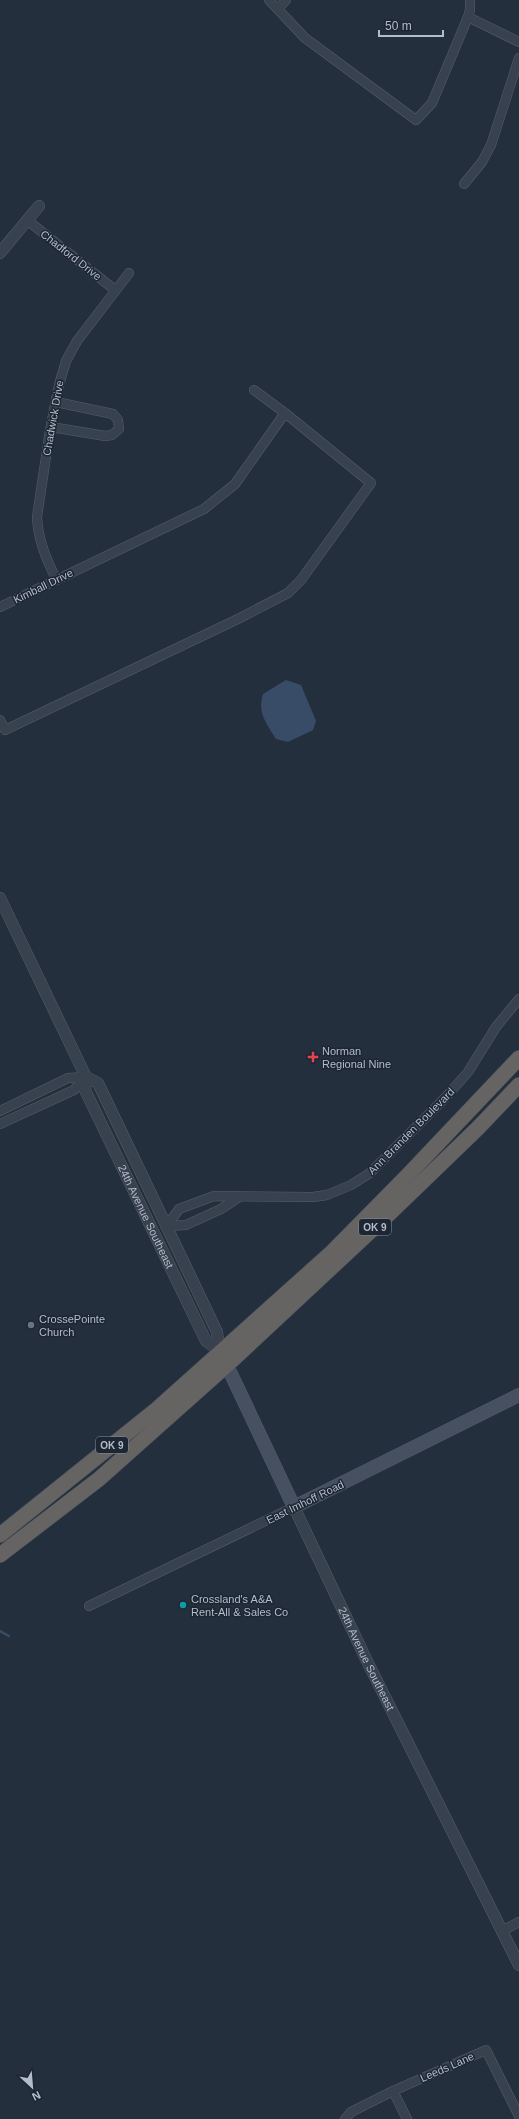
<svg xmlns="http://www.w3.org/2000/svg" width="519" height="2119" font-family="Arial,sans-serif">
<style>
.water{fill:#394c67}
.lines{fill:none;stroke-linecap:round;stroke-linejoin:round}
.stream{stroke:#394c67;stroke-width:2.5}
.minor-casing{stroke:#565f6c;stroke-width:10}
.tertiary-casing{stroke:#565f6c;stroke-width:12}
.secondary-casing{stroke:#565f6c;stroke-width:14}
.trunk-casing{stroke:#434c59;stroke-width:16}
.minor{stroke:#38414e;stroke-width:9}
.tertiary{stroke:#38414e;stroke-width:11}
.secondary{stroke:#465061;stroke-width:13}
.trunk{stroke:#656462;stroke-width:15}
.health-dot{fill:#e0444e;stroke:#1d2633;stroke-width:1.5}
.worship-dot{fill:#6b7280;stroke:#1d2633;stroke-width:1.5}
.culture-dot{fill:#0f9aa8;stroke:#1d2633;stroke-width:1.5}
.labels{text-anchor:middle;dominant-baseline:central;stroke-width:3;stroke-linejoin:round;paint-order:stroke}
.shield{fill:#1d2633;stroke:#878f9c;stroke-width:1}
.shield-label{font-size:10px;font-weight:bold;fill:#b4bcc9}
.street-label{font-size:11px;fill:#b4bcc9;stroke:#1d2633}
.poi-label{font-size:11px;fill:#b4bcc9;stroke:#1d2633;text-anchor:start}
</style>
<rect width="100%" height="100%" fill="#242f3e"/>
<path class="water" d="M286,680L301,685L316,721L313,730L288,742L276,739C267,724 257,713 263,694Z"/>
<g class="lines">
<path class="stream" d="M0,1631L9,1636"/>
<g class="minor-casing">
<g id="minor">
<path d="M269,0L305,38L416,120L432,103L468,17L519,42"/>
<path d="M278,9L286,0"/>
<path d="M468,17L470,10V0"/>
<path d="M464,184L482,162L491,145L519,58"/>
<path d="M27,220L115,290"/>
<path d="M254,390L285,413"/>
<path d="M51,427L105,436L112,435L119,429L118,420L113,414L56,402"/>
<path d="M57,580C46,560 38,540 37,517L50,430L59,385L66,361L77,341L129,273"/>
<path d="M0,607L204,509L235,484L285,413L371,483L301,580L288,593L240,618L5,730L0,720"/>
<path d="M0,1111L68,1078L86,1077"/>
<path d="M0,1124L74,1090L86,1077"/>
<path d="M167,1226L179,1209L214,1196L313,1197L327,1195L351,1185L370,1173L445,1098L468,1072L496,1027L519,999"/>
<path d="M167,1226L186,1225L221,1209L239,1197"/>
<path d="M89,1606L294,1507"/>
<path d="M502,1931L519,1922"/>
<path d="M393,2091L407,2119"/>
<path d="M345,2119L351,2112L393,2091L486,2050L519,2116"/>
</g>
</g>
<g class="tertiary-casing">
<g id="tertiary">
<path d="M0,253L39,206"/>
<path id="s1" d="M0,898L86,1077L85,1090L206,1341L221,1352"/>
<path d="M86,1077L98,1083L217,1332L219,1349"/>
<path id="s2" d="M294,1507L366,1659L519,1965"/>
</g>
</g>
<g class="secondary-casing">
<path id="secondary" d="M223,1357L294,1507L519,1395"/>
</g>
<g class="trunk-casing">
<g id="trunk">
<path d="M0,1535L157,1409L331,1253L407,1176L519,1058"/>
<path d="M0,1555L99,1479L227,1365L390,1213L478,1128L519,1085"/>
</g>
</g>
<use href="#minor" class="minor"/>
<use href="#tertiary" class="tertiary"/>
<use href="#secondary" class="secondary"/>
<use href="#trunk" class="trunk"/>
</g>
<path class="health-dot" d="M311 1051h4v4h4v4h-4v4h-4v-4h-4v-4h4z"/>
<circle class="worship-dot" cx="31" cy="1325" r="4"/>
<circle class="culture-dot" cx="183" cy="1605" r="4"/>
<g class="labels">
<g class="shield">
<rect x="359" y="1219" width="32" height="16" rx="3"/>
<rect x="96" y="1437" width="32" height="16" rx="3"/>
</g>
<g class="shield-label">
<text x="375" y="1227">OK 9</text>
<text x="112" y="1445">OK 9</text>
</g>
<g class="street-label">
<text transform="translate(71 255) rotate(38)">Chadford Drive</text>
<text transform="translate(53 418) rotate(-80)">Chadwick Drive</text>
<text transform="translate(43 586) rotate(-26)">Kimball Drive</text>
<text transform="translate(411 1131) rotate(-45)">Ann Branden Boulevard</text>
<text stroke="none"><textPath href="#s1" startOffset="352">24th Avenue Southeast</textPath></text>
<text transform="translate(305 1502) rotate(-26)">East Imhoff Road</text>
<text stroke="none"><textPath href="#s2" startOffset="168">24th Avenue Southeast</textPath></text>
<text transform="translate(447 2067) rotate(-24)">Leeds Lane</text>
</g>
<g class="poi-label">
<text x="322" y="1051">Norman<tspan x="322" dy="13">Regional Nine</tspan></text>
<text x="39" y="1319">CrossePointe<tspan x="39" dy="13">Church</tspan></text>
<text x="191" y="1599">Crossland's A&amp;A<tspan x="191" dy="13">Rent-All &amp; Sales Co</tspan></text>
</g>
</g>
<g transform="translate(32 2087) rotate(154)" stroke="#1d2633" stroke-width="3" paint-order="stroke">
<path d="M0-3L7 15L0 10L-7 15Z" fill="#b4bcc9"/>
<text y="-6" font-size="11" font-weight="bold" text-anchor="middle" fill="#b4bcc9">N</text>
</g>
<path d="M379 30v6h64v-6" fill="none" stroke="#b4bcc9" stroke-width="2"/>
<text x="385" y="30" font-size="12" fill="#b4bcc9" stroke="#1d2633" stroke-width="3" paint-order="stroke">50 m</text>
</svg>
